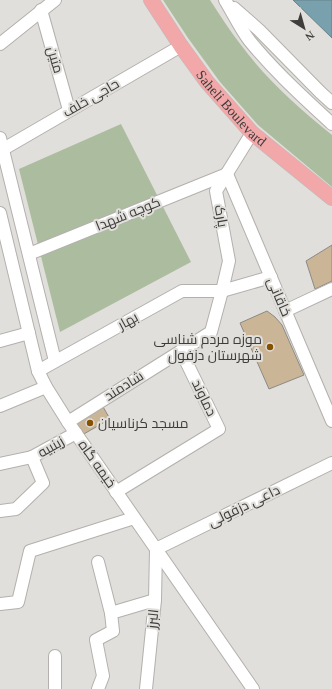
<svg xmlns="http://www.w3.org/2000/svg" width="332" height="689" font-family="'Times New Roman',Cairo,serif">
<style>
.green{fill:#acbd9f}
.water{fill:#78a0ad;stroke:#67828b}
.building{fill:#cab597;stroke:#8c8a86}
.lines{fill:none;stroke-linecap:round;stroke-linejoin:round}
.minor-casing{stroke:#b3b0ad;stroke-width:14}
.major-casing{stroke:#bdbdbc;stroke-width:16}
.minor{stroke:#fff;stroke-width:12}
.major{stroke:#f2a7a9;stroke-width:15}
.poi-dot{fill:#875100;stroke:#e1dfdb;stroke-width:1.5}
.labels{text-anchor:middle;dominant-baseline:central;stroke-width:4;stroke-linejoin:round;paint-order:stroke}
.street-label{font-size:14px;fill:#3e3d3b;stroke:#e1dfdb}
.poi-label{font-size:14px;fill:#3e3d3b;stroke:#e1dfdb;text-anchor:end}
</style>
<rect width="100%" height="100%" fill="#e1dfdb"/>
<g class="green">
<path d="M163,0H210C220,15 230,31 241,45C267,80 299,108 332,135V187L258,125L220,82L188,38Z"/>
<path d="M121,124L191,262L60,332L19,169Z"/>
</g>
<path class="water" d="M293,0H332V38Z"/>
<g class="building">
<path d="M332,245V281L315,289L306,261Z"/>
<path d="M267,311L275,317L282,325L304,375L269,389L240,323Z"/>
<path d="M102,405L110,419L82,435L76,427L79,420Z"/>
</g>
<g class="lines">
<g class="minor-casing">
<g id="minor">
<path d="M225,0C233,13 240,28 249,40C274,71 303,97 332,124"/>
<path d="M234,8L259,30L320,92L332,103"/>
<path d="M41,10L69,110"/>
<path d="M0,44L55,0"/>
<path d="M0,138L55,361"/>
<path d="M0,151L181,46"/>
<path d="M227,174L332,421"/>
<path d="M0,213L38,371L46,387L68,422L253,689"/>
<path d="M29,254L227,174"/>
<path d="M285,311L332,289"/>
<path d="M0,341L29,333"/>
<path d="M38,371L182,291H222L271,277"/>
<path d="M0,406L46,387"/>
<path d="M68,422L181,351"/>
<path d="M0,464L32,457"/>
<path d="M116,492L219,429L181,351L211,332L222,291L229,261L216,191L252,133"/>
<path d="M0,511L16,509L43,483L32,457L76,433"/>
<path d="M98,562L111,613"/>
<path d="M0,604L18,602L30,551L134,518"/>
<path d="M55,689V656"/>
<path d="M98,689L103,676L96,640L113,631L111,613L155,600"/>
<path d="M146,689L155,600L156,549L332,463"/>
</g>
</g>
<g class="major-casing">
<g id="major">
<path id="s1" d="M151,0L181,46L207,82L252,133L332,198"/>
</g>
</g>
<use href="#minor" class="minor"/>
<use href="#major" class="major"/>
</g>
<g class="poi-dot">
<circle cx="270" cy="347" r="4"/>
<circle cx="90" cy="423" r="4"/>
</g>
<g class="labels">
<g class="street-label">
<text transform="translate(55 60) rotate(74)">متین</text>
<text transform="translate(91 98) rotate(-30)">حاجی خلف</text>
<text stroke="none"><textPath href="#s1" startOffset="135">Saheli Boulevard</textPath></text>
<text transform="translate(128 214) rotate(-22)">کوچه شهدا</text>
<text transform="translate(221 216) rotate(80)">پارک</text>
<text transform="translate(279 297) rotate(67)">خاقانی</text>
<text transform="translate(128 321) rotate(-29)">بهار</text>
<text transform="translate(124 386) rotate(-32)">شادمند</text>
<text transform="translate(204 398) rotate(64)">دماوند</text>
<text transform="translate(51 447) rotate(-30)">زینبیه</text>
<text transform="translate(97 464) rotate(55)">خیمه گاه</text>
<text transform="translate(244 506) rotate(-26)">داعی دزفولی</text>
<text transform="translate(153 619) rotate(-84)">البرز</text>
</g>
<g class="poi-label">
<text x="262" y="339">موزه مردم شناسی<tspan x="262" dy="16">شهرستان دزفول</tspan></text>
<text x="98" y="423" text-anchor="start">مسجد کرناسیان</text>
</g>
</g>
<g transform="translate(304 28) rotate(143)" stroke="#e1dfdb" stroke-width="3" paint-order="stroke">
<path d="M0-3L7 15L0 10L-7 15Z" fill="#3e3d3b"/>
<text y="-6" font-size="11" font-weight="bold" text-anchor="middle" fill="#3e3d3b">N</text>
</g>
</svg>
